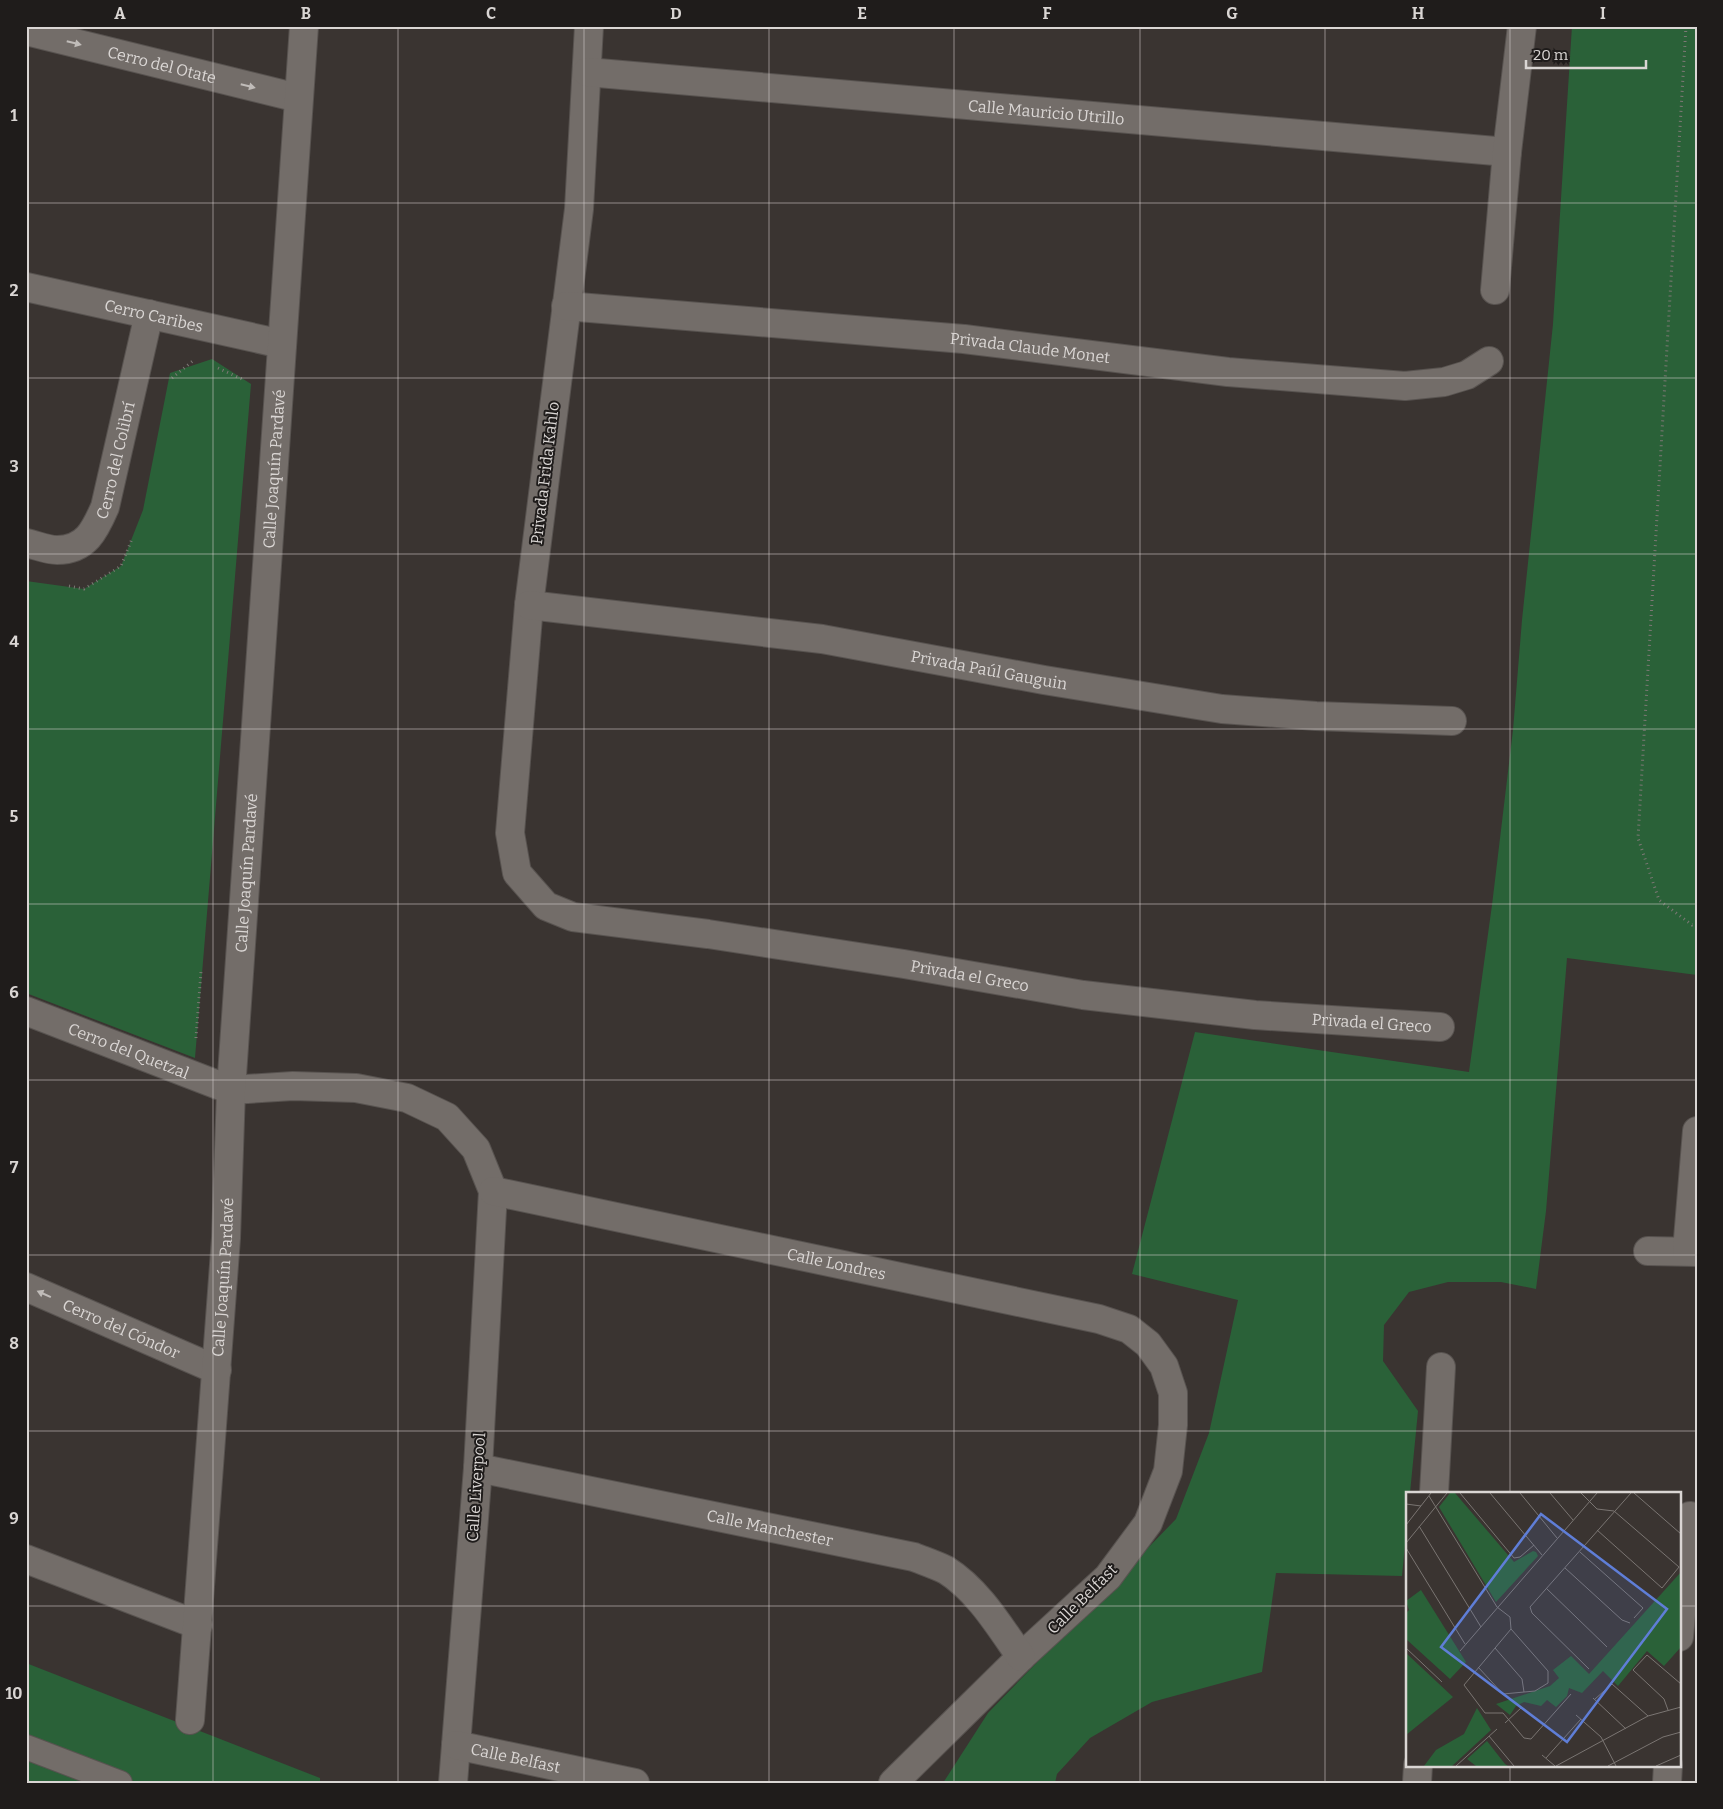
<svg xmlns="http://www.w3.org/2000/svg" width="1723" height="1809" font-family="Bitter,serif">
<style>
.green{fill:#2a6138}
.lines{fill:none;stroke-linecap:round;stroke-linejoin:round}
.lane-casing{stroke:#585350;stroke-width:26}
.street-casing{stroke:#585350;stroke-width:30}
.path{stroke:#7d7875;stroke-width:3;stroke-dasharray:1 4;stroke-linecap:butt}
.lane{stroke:#736d69;stroke-width:24}
.street{stroke:#736d69;stroke-width:28}
.oneway{fill:#c0bcb9}
.grid{fill:none;stroke:#dad6d4;stroke-width:1;stroke-opacity:0.55}
.labels{text-anchor:middle;dominant-baseline:central;stroke-width:4;stroke-linejoin:round;paint-order:stroke}
.street-label{font-size:16px;fill:#dad6d4;stroke:#1f1c1b}
.inset-road{fill:none;stroke:#7a7572;stroke-width:1}
.view{fill:#5f7ed7;fill-opacity:0.15;stroke:#5f7ed7;stroke-width:2.5}
.inset-edge{fill:none;stroke:#dad6d4;stroke-width:2.5}
.neatline{fill:none;stroke:#dad6d4;stroke-width:2}
.grid-label{font-size:16px;text-anchor:middle;font-weight:bold;fill:#dad6d4}
</style>
<rect width="100%" height="100%" fill="#3a3431"/>
<g class="green">
<path d="M1572,26H1697V975L1567,958L1546,1211L1536,1289L1501,1282H1448L1409,1292L1384,1325L1383,1361L1418,1411L1410,1493H1407V1525L1402,1576L1276,1573L1262,1672L1152,1702L1090,1738L1057,1774L1055,1783H943L988,1713L1176,1519L1209,1433L1238,1300L1132,1274L1195,1032L1469,1072L1492,905L1513,730L1522,620L1553,324Z"/>
<path d="M212,359L251,384L195,1058L26,993V581L84,589L121,566L143,510L170,373Z"/>
<path d="M26,1663L320,1778V1783H26Z"/>
</g>
<g class="lines">
<g class="lane-casing">
<path id="lane" d="M26,1747L120,1783"/>
</g>
<g class="street-casing">
<g id="street">
<path id="s1" d="M589,26L579,209L529,605L510,833L517,873L546,906L573,917L708,934L904,964L1083,995L1255,1015L1440,1027"/>
<path id="s2" d="M26,31L298,98"/>
<path id="s3" d="M587,72L1507,152"/>
<path id="s4" d="M26,287L282,344"/>
<path d="M1495,290L1507,152L1522,26"/>
<path id="s5" d="M566,306L964,339L1228,372L1405,386L1444,382L1467,375L1489,361"/>
<path id="s6" d="M26,543C36,545 47,550 57,550C86,550 95,530 105,507L149,314"/>
<path id="s7" d="M529,605L822,639L1044,680L1222,709L1316,716L1452,721"/>
<path id="s8" d="M26,1011L231,1090L293,1086L356,1088L407,1098L447,1117L476,1149L493,1191L478,1468L453,1783"/>
<path id="s9" d="M493,1191L1099,1319L1129,1329L1148,1344L1164,1366L1173,1393V1425L1168,1471L1148,1523L1108,1577L1021,1657L893,1783"/>
<path d="M1648,1251L1697,1252"/>
<path d="M1687,1251L1697,1131"/>
<path id="s10" d="M26,1287L217,1370"/>
<path id="s11" d="M478,1468L914,1557C924,1561 936,1565 946,1570C978,1590 1000,1627 1021,1657"/>
<path d="M1434,1493L1441,1367"/>
<path d="M26,1559L198,1625"/>
<path d="M1679,1637L1690,1516"/>
<path id="s12" d="M190,1720L226,1238L231,1090L304,26"/>
<path id="s13" d="M456,1745L635,1783"/>
<path d="M1417,1783L1418,1765"/>
<path d="M1667,1783L1668,1765"/>
</g>
</g>
<g class="path">
<path d="M1686,26L1638,838L1659,900L1692,925H1697"/>
<path d="M218,368L244,380"/>
<path d="M172,378L194,360"/>
<path d="M69,586L84,589L121,566L132,539"/>
<path d="M196,1038L201,972"/>
</g>
<use href="#lane" class="lane"/>
<use href="#street" class="street"/>
</g>
<defs><path id="oneway-solid" d="M-6-.8H1V-3.2L6.5 0L1 3.2V.8H-6Z" transform="scale(1.25)"/></defs>
<g class="oneway">
<use href="#oneway-solid" transform="translate(74 43) rotate(14)"/>
<use href="#oneway-solid" transform="translate(248 86) rotate(14)"/>
<use href="#oneway-solid" transform="translate(44 1294) rotate(-156)"/>
</g>
<path class="grid" d="M213,26V1783M398,26V1783M584,26V1783M769,26V1783M954,26V1783M1140,26V1783M1325,26V1783M1510,26V1493M26,203H1697M26,378H1697M26,554H1697M26,729H1697M26,904H1697M26,1080H1697M26,1255H1697M26,1431H1697M26,1606H1407M1679,1606H1697M1510,1765V1783"/>
<g class="labels">
<g class="street-label">
<text stroke="none"><textPath href="#s2" startOffset="140">Cerro del Otate</textPath></text>
<text stroke="none"><textPath href="#s3" startOffset="461">Calle Mauricio Utrillo</textPath></text>
<text stroke="none"><textPath href="#s4" startOffset="131">Cerro Caribes</textPath></text>
<text stroke="none"><textPath href="#s5" startOffset="466">Privada Claude Monet</textPath></text>
<text stroke="none"><textPath href="#s6" startOffset="149">Cerro del Colibrí</textPath></text>
<text stroke="none"><textPath href="#s12" startOffset="1254">Calle Joaquín Pardavé</textPath></text>
<text transform="translate(545 473) rotate(-83)">Privada Frida Kahlo</text>
<text stroke="none"><textPath href="#s7" startOffset="465">Privada Paúl Gauguin</textPath></text>
<text stroke="none"><textPath href="#s12" startOffset="849">Calle Joaquín Pardavé</textPath></text>
<text stroke="none"><textPath href="#s1" startOffset="1326">Privada el Greco</textPath></text>
<text stroke="none"><textPath href="#s1" startOffset="1731">Privada el Greco</textPath></text>
<text stroke="none"><textPath href="#s8" startOffset="110">Cerro del Quetzal</textPath></text>
<text stroke="none"><textPath href="#s9" startOffset="351">Calle Londres</textPath></text>
<text stroke="none"><textPath href="#s12" startOffset="444">Calle Joaquín Pardavé</textPath></text>
<text stroke="none"><textPath href="#s10" startOffset="104">Cerro del Cóndor</textPath></text>
<text transform="translate(476 1487) rotate(-86)">Calle Liverpool</text>
<text stroke="none"><textPath href="#s11" startOffset="298">Calle Manchester</textPath></text>
<text transform="translate(1082 1599) rotate(-45)">Calle Belfast</text>
<text stroke="none"><textPath href="#s13" startOffset="61">Calle Belfast</textPath></text>
</g>
</g>
<g transform="translate(1406 1492)">
<rect width="275" height="275" fill="#3a3431"/>
<path d="M44,1H49L108,70L127,59L130,60L132,64L90,110L33,15ZM275,80V155L258,174L241,159L212,194L197,179L176,201L163,196L161,204L150,215L141,208L135,214L118,210L110,214L104,223L90,212L144,194L153,186L147,178L165,164L183,182ZM15,98L60,170L44,187L0,147V121L3,118L0,109ZM0,161L47,205L0,243ZM71,216L85,238L46,274H18L30,258L58,242ZM81,249L99,272L102,274H70L61,267Z" fill="#2a6138"/>
<path class="inset-road" d="M54,1L108,66L114,65L128,53M84,1L136,63M114,1L151,46M144,1L167,28M175,1L191,17L208,19L273,75L256,96L191,38M228,1L275,42M23,4L91,115L104,125L105,137M0,12L15,14M0,33L25,1M13,34L75,135M0,51L41,1M0,56L59,152M174,60L237,116L228,126M159,76L216,128L224,131M140,96L201,155M105,137L58,193L79,221H97L118,246L125,247L165,202M0,156L36,190M89,156L116,187L118,200M54,159L191,1M72,175L97,202L129,199L142,191V179L105,137M183,177L126,121L124,115L225,1M187,206L220,237M189,207L206,192L242,224M262,218L258,207L227,178L241,163L275,192M170,223L195,245L210,274M99,231L116,215M83,244L108,274M136,263L149,274M140,266L175,227M50,274L91,237M150,274L242,224L275,215M202,274L257,245L275,240M250,274L275,263"/>
<path class="view" d="M135,22L261,117L161,250L35,155Z"/>
<rect width="275" height="275" class="inset-edge"/>
</g>
<rect width="1723" height="1809" fill="none" stroke="#1f1c1b" stroke-width="55"/>
<path d="M1526 60v8h120v-8" fill="none" stroke="#dad6d4" stroke-width="2.5"/>
<text x="1533" y="60" font-size="15" fill="#dad6d4" stroke="#1f1c1b" stroke-width="4" paint-order="stroke">20 m</text>
<rect x="28" y="28" width="1668" height="1754" class="neatline"/>
<g class="grid-label">
<text x="120" y="19">A</text>
<text x="306" y="19">B</text>
<text x="491" y="19">C</text>
<text x="676" y="19">D</text>
<text x="862" y="19">E</text>
<text x="1047" y="19">F</text>
<text x="1232" y="19">G</text>
<text x="1418" y="19">H</text>
<text x="1603" y="19">I</text>
<text x="14" y="121">1</text>
<text x="14" y="296">2</text>
<text x="14" y="472">3</text>
<text x="14" y="647">4</text>
<text x="14" y="822">5</text>
<text x="14" y="998">6</text>
<text x="14" y="1173">7</text>
<text x="14" y="1349">8</text>
<text x="14" y="1524">9</text>
<text x="14" y="1699">10</text>
</g>
</svg>
